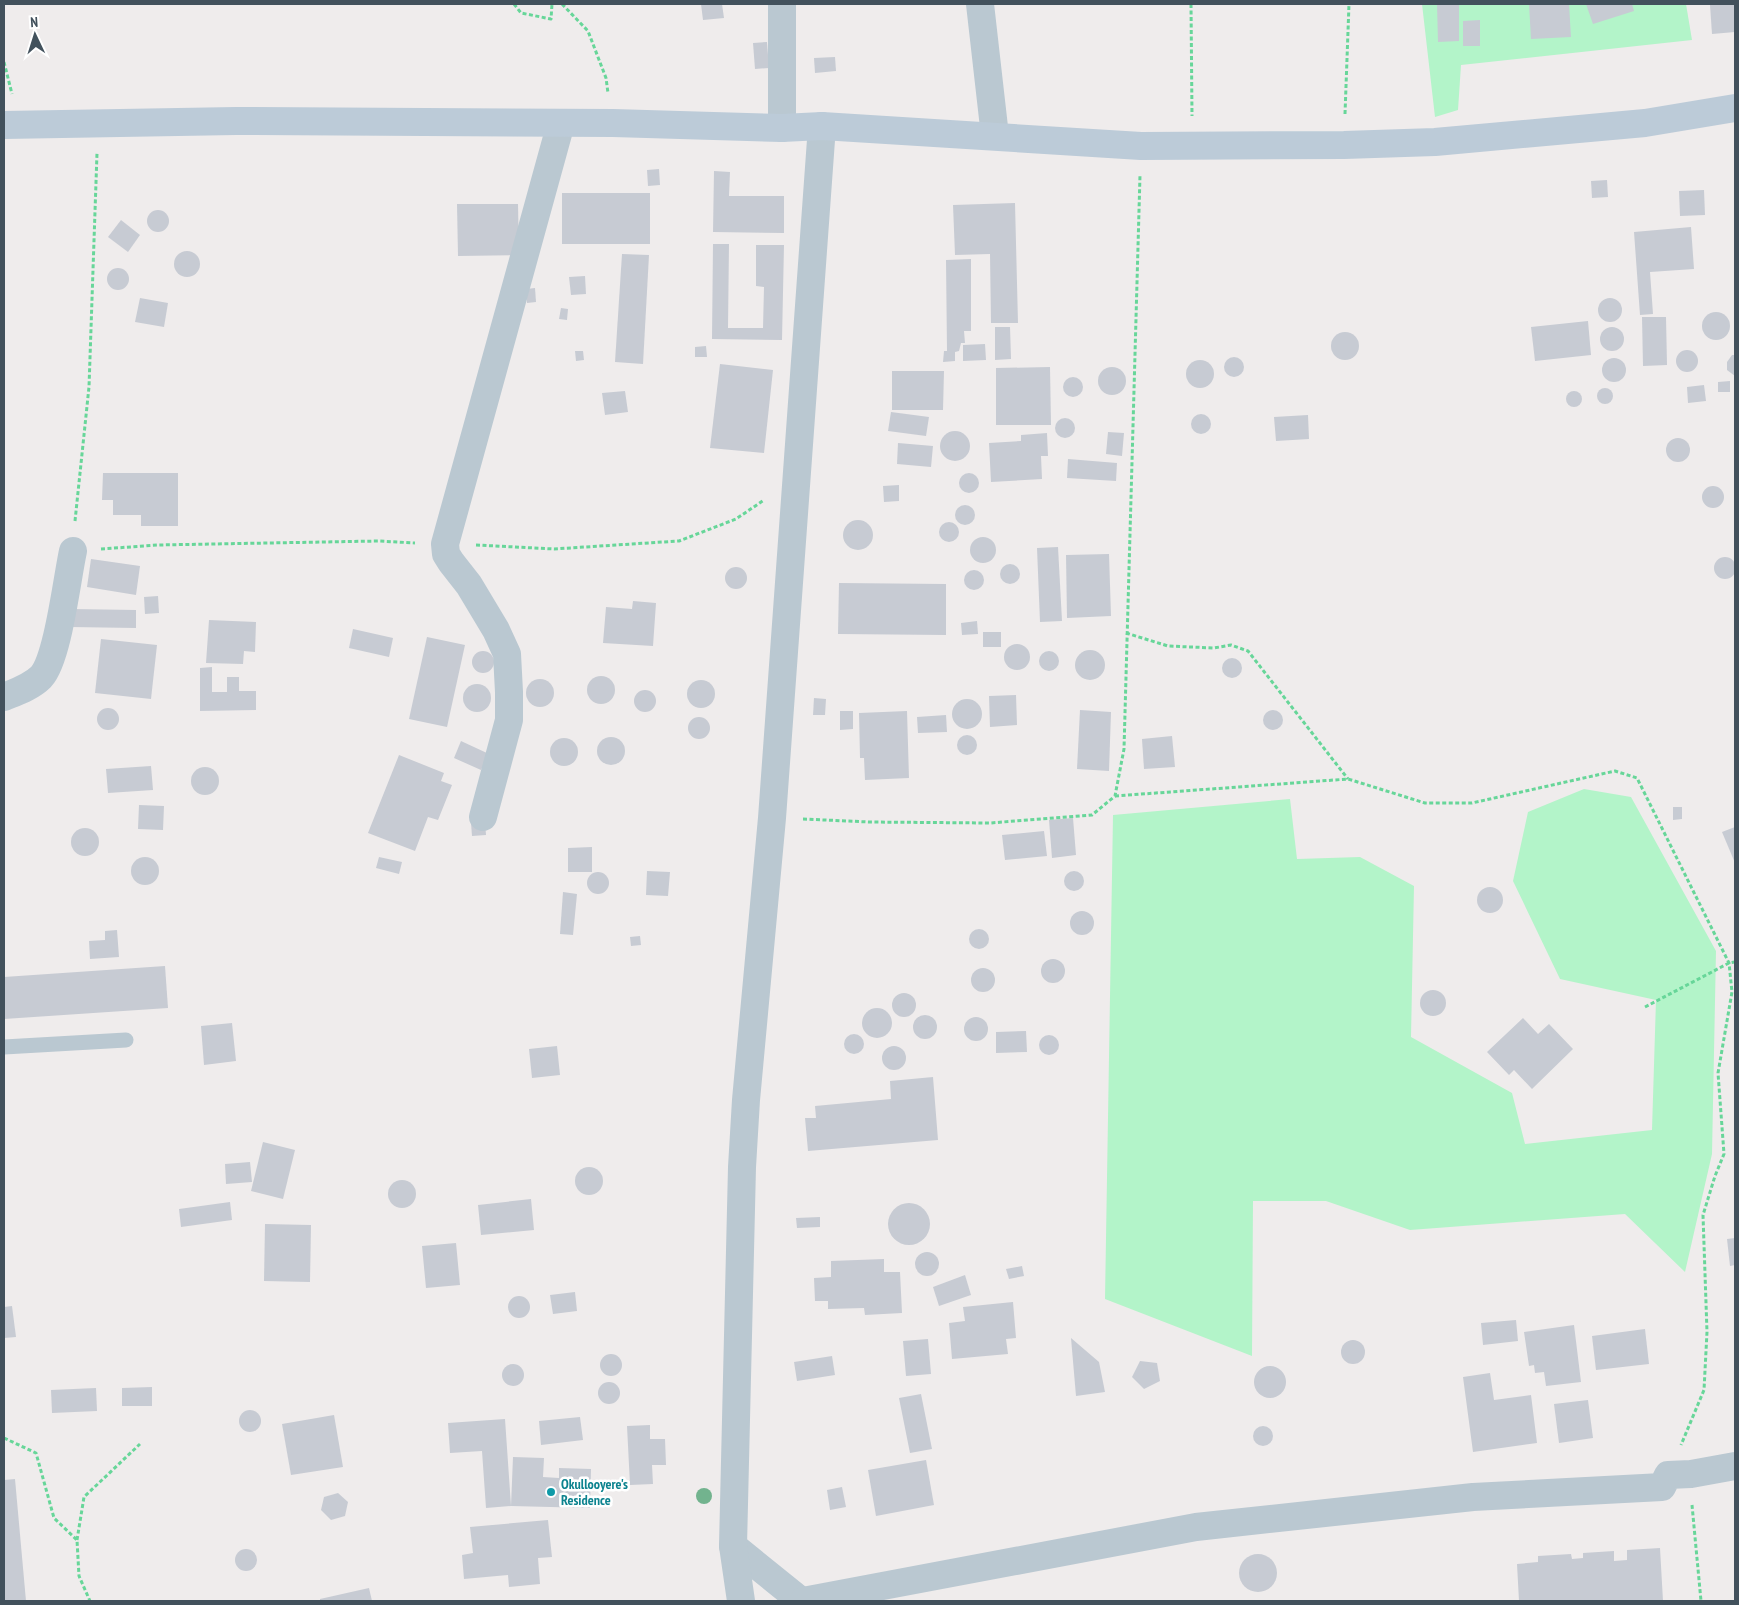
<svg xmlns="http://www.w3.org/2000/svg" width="1739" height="1605" font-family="'PT Sans Narrow',sans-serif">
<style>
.green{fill:#b3f4c9}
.building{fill:#c7cbd3}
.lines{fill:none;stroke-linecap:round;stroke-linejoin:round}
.path{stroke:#67d699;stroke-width:3;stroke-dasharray:4 2.5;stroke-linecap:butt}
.lane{stroke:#bac8d1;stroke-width:15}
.street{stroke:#bac8d1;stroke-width:28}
.secondary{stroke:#bccbd8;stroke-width:28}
.tree{fill:#72b38e}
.culture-dot{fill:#0f9aa8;stroke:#fff;stroke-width:2}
.labels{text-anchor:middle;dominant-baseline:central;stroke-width:5;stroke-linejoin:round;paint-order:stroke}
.culture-label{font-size:14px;font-weight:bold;fill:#0d838f;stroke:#fff;text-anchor:start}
</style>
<rect width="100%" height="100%" fill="#efecec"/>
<g class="green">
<path d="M1422,4H1686L1692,40L1461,65L1458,110L1435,117Z"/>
<path d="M1584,789L1631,797L1716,951L1712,1154L1685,1272L1625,1214L1410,1230L1326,1201H1253L1252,1356L1105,1299L1113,815L1290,799L1297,859L1360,857L1414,886L1411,1037L1512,1093L1525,1144L1652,1130L1656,1000L1560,979L1513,881L1528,812Z"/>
</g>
<g class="building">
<path d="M701,4H722L724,18L703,20Z"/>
<path d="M1437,4H1459V41L1438,42Z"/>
<path d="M1529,4H1569L1571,37L1531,39Z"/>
<path d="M1586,4H1632L1634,11L1593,24Z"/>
<path d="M1735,4V32L1712,34L1710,5Z"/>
<path d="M1480,20V46H1463V21Z"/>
<path d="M767,42L769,68L755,69L753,43Z"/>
<path d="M835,57L836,71L815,73L814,58Z"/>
<path d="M659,169L660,185L648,186L647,170Z"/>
<path d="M714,171L730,172L729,196H784V233L713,232Z"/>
<path d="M1607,180L1608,197L1592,198L1591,181Z"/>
<path d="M1704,190L1705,215L1680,216L1679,191Z"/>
<rect x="562" y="193" width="88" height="51"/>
<path d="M1015,203L1018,323H991L990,254L955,255L953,205Z"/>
<path d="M457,204H518L519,255L458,256Z"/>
<circle cx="158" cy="221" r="11"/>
<path d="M121,220L140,235L128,252L108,237Z"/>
<path d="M1691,227L1694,269L1650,272L1653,314L1640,315L1634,232Z"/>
<path d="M713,244H729L728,328H763L764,287L756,286V245H784L782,340L712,339Z"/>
<circle cx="187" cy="264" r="13"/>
<path d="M622,254L649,255L643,364L615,362Z"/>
<path d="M971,259V331H964L965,343H961L959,351L955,352V361L943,362L944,351H947L946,260Z"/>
<circle cx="118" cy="279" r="11"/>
<path d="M585,276L586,294L571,295L569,277Z"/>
<path d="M535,288L536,302L527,303L526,289Z"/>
<circle cx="1610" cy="310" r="12"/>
<path d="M140,298L168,303L164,327L135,322Z"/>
<path d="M561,308L568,309L567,320L559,319Z"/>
<circle cx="1716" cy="326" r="14"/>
<path d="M1642,317H1666L1667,365L1643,366Z"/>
<path d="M1588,321L1591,355L1535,361L1531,327Z"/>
<circle cx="1612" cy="339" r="12"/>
<path d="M995,327H1010L1011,359L995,360Z"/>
<circle cx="1345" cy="346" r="14"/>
<path d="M985,344L986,360L963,361V345Z"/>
<path d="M706,346L707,357H695V347Z"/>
<circle cx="1687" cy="361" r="11"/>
<path d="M575,351H583L584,360L576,361Z"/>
<path d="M1732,355H1735V376L1727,370V362Z"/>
<circle cx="1234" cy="367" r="10"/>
<circle cx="1614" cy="370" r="12"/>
<circle cx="1200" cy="374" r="14"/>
<path d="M720,364L773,370L764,453L710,448Z"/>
<path d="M1050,367L1051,425H996V368Z"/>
<circle cx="1112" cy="381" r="14"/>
<path d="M892,371H944L943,410H892Z"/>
<circle cx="1073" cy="387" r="10"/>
<path d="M1730,381V392H1718V382Z"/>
<path d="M1704,385L1706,401L1688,403L1687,387Z"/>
<circle cx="1605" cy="396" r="8"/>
<path d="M625,391L628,412L605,415L602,393Z"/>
<circle cx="1574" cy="399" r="8"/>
<path d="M891,412L929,417L926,436L888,431Z"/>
<circle cx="1201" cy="424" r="10"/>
<path d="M1308,415L1309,439L1276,441L1274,417Z"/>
<circle cx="1065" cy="428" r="10"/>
<circle cx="955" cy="446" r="15"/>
<path d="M1108,432L1124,433L1122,456L1106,454Z"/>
<path d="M1047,433L1048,456H1041L1042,479L991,482L989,443L1021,441V435Z"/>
<circle cx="1678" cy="450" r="12"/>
<path d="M898,443L933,446L931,467L897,464Z"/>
<path d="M1068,459L1117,463L1116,481L1067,478Z"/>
<circle cx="969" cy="483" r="10"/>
<path d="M103,473H178V526H141V515H113V500H102Z"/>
<path d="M899,485V501L884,502L883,486Z"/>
<circle cx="1713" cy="497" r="11"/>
<circle cx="965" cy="515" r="10"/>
<circle cx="858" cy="535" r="15"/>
<circle cx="949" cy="532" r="10"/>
<circle cx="983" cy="550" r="13"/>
<path d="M1058,547L1062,621L1040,622L1037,548Z"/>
<path d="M1109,554L1111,616L1067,618L1066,555Z"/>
<circle cx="1725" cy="568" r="11"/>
<path d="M91,559L140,566L136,595L87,587Z"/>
<circle cx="1010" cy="574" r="10"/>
<circle cx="736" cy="578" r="11"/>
<circle cx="974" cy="580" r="10"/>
<path d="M839,583L946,584V635L838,634Z"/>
<path d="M158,596L159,613L145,614L144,597Z"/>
<path d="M633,601L656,603L653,646L603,643L606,607L632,609Z"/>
<path d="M71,609L136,610V628L70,627Z"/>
<path d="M209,620L256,622L255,652L244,651L243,664L206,663Z"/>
<path d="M977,621L978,634L962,635L961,623Z"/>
<path d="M353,629L393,638L389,657L349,648Z"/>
<rect x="983" y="632" width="18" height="15"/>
<path d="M427,637L465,645L447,727L409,719Z"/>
<path d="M101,639L157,645L151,699L95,693Z"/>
<circle cx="1017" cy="657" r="13"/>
<circle cx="1090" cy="665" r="15"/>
<circle cx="1049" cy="661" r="10"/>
<circle cx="483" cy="662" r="11"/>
<circle cx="1232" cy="668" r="10"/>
<path d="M212,667V692H227V677H239V691H256V710L200,711V668Z"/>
<circle cx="601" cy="690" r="14"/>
<circle cx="540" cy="693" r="14"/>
<circle cx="701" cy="694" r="14"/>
<circle cx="477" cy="698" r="14"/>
<circle cx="645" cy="701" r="11"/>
<path d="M1016,695L1017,725L990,727L989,696Z"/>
<path d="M814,698L826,699L825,715H813Z"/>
<circle cx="967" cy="714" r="15"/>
<circle cx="108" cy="719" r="11"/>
<circle cx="1273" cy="720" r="10"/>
<path d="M1080,710L1111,712L1109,771L1077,769Z"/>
<path d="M840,711H853V729L840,730Z"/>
<path d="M907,711L909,778L865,780L864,758H860L859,713Z"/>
<path d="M946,715L947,732L918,733L917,717Z"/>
<circle cx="699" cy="728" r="11"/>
<circle cx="967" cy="745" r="10"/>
<path d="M1172,736L1175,767L1144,769L1142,739Z"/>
<circle cx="611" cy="751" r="14"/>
<circle cx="564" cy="752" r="14"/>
<path d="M461,741L489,754L481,770L454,758Z"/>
<path d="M399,755L444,773L441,781L452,785L438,820L428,817L415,851L368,833Z"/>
<path d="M151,766L153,790L108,793L106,769Z"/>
<circle cx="205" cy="781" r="14"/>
<path d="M139,805L164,806L163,830L138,829Z"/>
<path d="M1673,807H1682V819L1673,820Z"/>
<path d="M1073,818L1076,855L1052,858L1049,820Z"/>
<path d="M485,822L486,835L472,836L471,823Z"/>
<path d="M1735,827V863L1722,832Z"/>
<circle cx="85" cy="842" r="14"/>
<path d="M1044,831L1047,856L1005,860L1002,835Z"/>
<path d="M592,847V872H568V848Z"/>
<circle cx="145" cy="871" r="14"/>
<path d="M379,857L402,862L399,874L376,868Z"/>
<circle cx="1074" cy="881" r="10"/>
<path d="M647,871L670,872L668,896L646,895Z"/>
<circle cx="598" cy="883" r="11"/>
<circle cx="1490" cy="900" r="13"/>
<path d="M563,892L577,894L573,935L560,934Z"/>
<circle cx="1082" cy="923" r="12"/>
<circle cx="979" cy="939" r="10"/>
<path d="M117,930L119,957L90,959L89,941L105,940V931Z"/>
<path d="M640,936L641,945L631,946L630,937Z"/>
<circle cx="1053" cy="971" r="12"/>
<path d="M165,966L168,1008L4,1019V977Z"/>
<circle cx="983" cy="980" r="12"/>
<circle cx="1433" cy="1003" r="13"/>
<circle cx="904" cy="1005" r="12"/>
<circle cx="877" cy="1023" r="15"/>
<circle cx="925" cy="1027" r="12"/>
<circle cx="976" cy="1029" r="12"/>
<path d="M1523,1018L1538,1034L1549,1024L1573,1049L1532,1089L1514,1070L1509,1075L1487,1052Z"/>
<path d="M232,1023L236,1061L204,1065L201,1026Z"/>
<path d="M1026,1031L1027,1052L996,1053V1032Z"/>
<circle cx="854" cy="1044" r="10"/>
<circle cx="1049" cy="1045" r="10"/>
<circle cx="894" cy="1058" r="12"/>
<path d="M557,1046L560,1075L532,1078L529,1049Z"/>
<path d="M933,1077L938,1140L808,1151L805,1118H816L815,1106L891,1099L890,1081Z"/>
<path d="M263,1142L295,1150L283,1199L251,1191Z"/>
<path d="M250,1162L252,1182L226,1184L225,1164Z"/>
<circle cx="589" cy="1181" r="14"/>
<circle cx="402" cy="1194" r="14"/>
<path d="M531,1199L534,1230L481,1235L478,1205Z"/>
<path d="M230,1202L232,1220L181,1227L179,1209Z"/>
<circle cx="909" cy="1224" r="21"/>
<path d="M820,1217V1227L797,1228L796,1218Z"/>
<path d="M265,1224L311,1225L310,1282L264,1281Z"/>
<path d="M1735,1238V1265L1730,1266L1727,1239Z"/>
<path d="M456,1243L460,1285L426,1288L422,1246Z"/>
<circle cx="927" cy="1264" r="12"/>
<path d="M884,1259V1272H900L902,1313L865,1315L864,1308L828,1309V1301H815L814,1278L831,1277V1261Z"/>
<path d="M1022,1266L1024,1276L1009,1279L1006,1269Z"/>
<path d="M965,1275L971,1295L939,1306L933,1287Z"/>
<path d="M575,1292L577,1311L553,1314L550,1295Z"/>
<circle cx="519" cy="1307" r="11"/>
<path d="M1013,1302L1016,1338L1006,1339L1008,1354L952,1359L949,1323L965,1321L963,1307Z"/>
<path d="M12,1306L16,1337L4,1338V1307Z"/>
<path d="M1516,1320L1518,1341L1483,1345L1481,1323Z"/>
<path d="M1574,1325L1581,1382L1546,1386L1544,1372L1535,1373L1534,1365L1529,1366L1524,1332Z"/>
<path d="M1645,1329L1649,1364L1596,1370L1592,1336Z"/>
<path d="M1071,1338L1099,1362L1105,1392L1076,1396Z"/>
<path d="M928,1339L931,1374L906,1376L903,1341Z"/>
<circle cx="1353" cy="1352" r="12"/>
<circle cx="611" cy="1365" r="11"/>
<path d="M832,1356L835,1375L797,1381L794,1362Z"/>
<path d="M1140,1361L1157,1363L1160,1381L1144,1389L1132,1377Z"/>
<circle cx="513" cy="1375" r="11"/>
<circle cx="1270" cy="1382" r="16"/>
<path d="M1490,1373L1494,1400L1531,1395L1537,1443L1473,1452L1463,1377Z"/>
<circle cx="609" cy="1393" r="11"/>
<path d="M152,1387V1406H122V1388Z"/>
<path d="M96,1388L97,1411L52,1413L51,1390Z"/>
<path d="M921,1394L932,1449L910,1453L899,1398Z"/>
<path d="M1588,1400L1593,1438L1559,1443L1554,1404Z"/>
<circle cx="250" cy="1421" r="11"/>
<path d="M334,1415L343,1467L291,1475L282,1424Z"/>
<path d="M580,1417L583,1440L541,1445L539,1421Z"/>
<path d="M505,1419L511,1506L486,1508L482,1451L450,1453L448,1423Z"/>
<path d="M650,1425V1439H665L666,1465H652L653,1484L630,1485L627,1426Z"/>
<circle cx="1263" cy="1436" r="10"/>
<path d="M513,1457L544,1458L543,1477L559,1478V1468L591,1469L590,1508L511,1506Z"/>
<path d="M926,1460L934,1505L876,1516L868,1470Z"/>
<path d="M15,1479L26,1601H4V1480Z"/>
<path d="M842,1487L846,1507L830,1510L827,1490Z"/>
<path d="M338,1493L348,1502L345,1516L331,1520L321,1510L324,1497Z"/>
<path d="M548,1520L552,1557L538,1558L540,1584L509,1587L508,1575L464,1579L462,1555L473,1553L470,1527Z"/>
<path d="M1660,1548L1663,1601H1519L1517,1564L1538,1562V1556L1571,1554L1572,1559L1583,1558V1553L1614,1551V1561L1627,1560V1550Z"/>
<circle cx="246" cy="1560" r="11"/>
<circle cx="1258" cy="1573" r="19"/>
<path d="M369,1588L372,1601H320V1599Z"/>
</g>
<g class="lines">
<g class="path">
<path d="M514,4L521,13L551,19L552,4"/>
<path d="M562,4L588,31L606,78L608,93"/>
<path d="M1191,4L1192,116"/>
<path d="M4,62L12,94"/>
<path d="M1345,114L1349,4"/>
<path d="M75,521L89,387L97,153"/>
<path d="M476,545L554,549L679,541L736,519L764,500"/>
<path d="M101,549L158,545L379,541L415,543"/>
<path d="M1126,633L1168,646L1214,648L1231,645L1248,651L1348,779"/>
<path d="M1115,796L1348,779L1425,803H1472L1615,771L1637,778L1729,963L1732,992L1718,1073L1724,1154L1715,1176L1703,1215L1707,1332L1704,1390L1681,1445"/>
<path d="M803,819L869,822L990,823L1092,815L1115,796L1124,749L1140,175"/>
<path d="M1645,1007L1729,963L1735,962"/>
<path d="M4,1438L36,1453L54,1518L77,1540L79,1576L90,1601"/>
<path d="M1692,1505L1701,1601"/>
<path d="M77,1540L84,1497L140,1444"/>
</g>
<path class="lane" d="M4,1047L126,1040"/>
<g class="street">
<path d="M980,4L995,136"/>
<path d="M782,128V4"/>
<path d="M4,697C16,692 31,687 41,677C58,659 67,578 73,551"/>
<path d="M483,817L509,720V692L507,654L496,630L469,585L451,562L446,554L445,544L561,123"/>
<path d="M733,1546L801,1601"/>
<path d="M741,1601L733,1546L742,1167L746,1100L772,818L822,126"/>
<path d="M803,1601L1196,1527L1473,1497L1662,1487L1668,1475L1691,1474L1735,1466"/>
</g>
<path class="secondary" d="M4,125L236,121L613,123L782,128L822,126L1141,146L1344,145L1435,142L1645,123L1735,108"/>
</g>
<circle class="tree" cx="704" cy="1496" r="8"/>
<circle class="culture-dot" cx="551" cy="1492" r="5"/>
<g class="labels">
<g class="culture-label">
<text x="561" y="1484">Okullooyere's<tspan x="561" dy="16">Residence</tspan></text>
</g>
</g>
<rect width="1739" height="1605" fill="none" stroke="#42515c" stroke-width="10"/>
<g transform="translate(35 35) rotate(356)" stroke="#ffffff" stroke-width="4" paint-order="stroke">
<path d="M0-4L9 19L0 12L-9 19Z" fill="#42515c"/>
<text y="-8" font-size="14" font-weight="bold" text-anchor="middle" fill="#42515c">N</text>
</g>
</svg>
